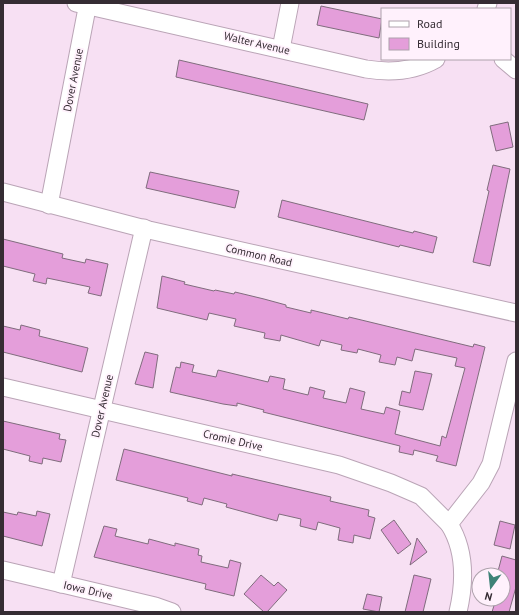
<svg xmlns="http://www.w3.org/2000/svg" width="519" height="615" font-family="'PT Sans',sans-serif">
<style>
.building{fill:#e49eda;stroke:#806c7d}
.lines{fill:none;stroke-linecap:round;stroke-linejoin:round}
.minor-casing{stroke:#baa4b6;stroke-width:19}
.minor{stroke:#fff;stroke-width:17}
.labels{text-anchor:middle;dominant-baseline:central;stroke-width:3.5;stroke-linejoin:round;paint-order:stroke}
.street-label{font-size:11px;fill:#352c33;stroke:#fff1fc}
</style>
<rect width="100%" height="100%" fill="#f7e0f3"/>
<g class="building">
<path d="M321,6L382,19L379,38L317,25Z"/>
<path d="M179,60L368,104L364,120L176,77Z"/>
<path d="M508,122L513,147L496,151L490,126Z"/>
<path d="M493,165L510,169L490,266L473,262L489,191L487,190Z"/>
<path d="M150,172L239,191L235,208L146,188Z"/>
<path d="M282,200L413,233L414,231L437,237L433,253L400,245L399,247L278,217Z"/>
<path d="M3,239L63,254L62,258L85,263L86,259L108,264L101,296L88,293L90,287L47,278L46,284L33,281L35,274L3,266Z"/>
<path d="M162,276L185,282L184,284L214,291L215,290L234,294L235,292L264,299L286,305V307L311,313V310L348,319L349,317L473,347L474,344L485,347L456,466L436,461L438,456L414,450L413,455L399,452L400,446L263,412L264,410L237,403V406L223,404L170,392L176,367L180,368L181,362L194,365L192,372L216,377L218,370L268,382L270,376L285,379L283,389L308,395L310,387L325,391L323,398L346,403L350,388L365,392L361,409L384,414L386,407L400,411L395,434L440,446L442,436L446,438L465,368L455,366L457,358L415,349L412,361L397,357L395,365L379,362L381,355L358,349L357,353L341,350L342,345L321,340L319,346L281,335L280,341L264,338L265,333L234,326L236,319L209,313L207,320L157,308Z"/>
<path d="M21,325L40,330L39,336L88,348L82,372L3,352V326L20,330Z"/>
<path d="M145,352L158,355L153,388L135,384Z"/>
<path d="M415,371L432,374L423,410L399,405L402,391L410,393Z"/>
<path d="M3,421L60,434L59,439L66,440L61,462L43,458L42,464L29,461L30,456L3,449Z"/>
<path d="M124,449L232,476V474L331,497L330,501L369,510L368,516L375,518L370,539L354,535L353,543L338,540L340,528L318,522L316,530L300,526L301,519L279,514L277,521L226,507L227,504L204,498L202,505L187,501L188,498L116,480Z"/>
<path d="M37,511L50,514L42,546L3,536V512L17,515L18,512L36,516Z"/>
<path d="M394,520L411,544L398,554L381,530Z"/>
<path d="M500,521L515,525L510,549L494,545Z"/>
<path d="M104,526L117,529L115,536L148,544L149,539L175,546V543L199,549L198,555L202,556L201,562L228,568L230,560L241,563L234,596L205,589L206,584L94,557Z"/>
<path d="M417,538L427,552L410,565Z"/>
<path d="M502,556L516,560V587L509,612H492L496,599H503V575H497Z"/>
<path d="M261,575L274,586L278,582L287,590L267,612H264L244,594Z"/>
<path d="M414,575L431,579L423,612H405Z"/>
<path d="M367,594L382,597L379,612L363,609Z"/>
</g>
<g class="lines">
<g class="minor-casing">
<g id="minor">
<path d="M76,3L366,69C390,73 415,71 436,59"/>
<path d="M486,9L488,3"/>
<path d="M281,49L290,3"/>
<path d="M503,59L516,70"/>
<path d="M3,192L149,230L516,313"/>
<path d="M49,205L88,3"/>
<path d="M3,387L339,465L391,483L421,496L449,524"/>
<path d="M3,570L155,606L172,612"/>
<path d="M61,584L144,228"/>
<path d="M458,612C465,582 466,551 449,524L481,483L491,464L516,361"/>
</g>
</g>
<use href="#minor" class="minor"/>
</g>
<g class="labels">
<g class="street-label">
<text transform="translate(257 43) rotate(13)">Walter Avenue</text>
<text transform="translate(73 80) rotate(-79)">Dover Avenue</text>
<text transform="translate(259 255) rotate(13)">Common Road</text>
<text transform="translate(102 406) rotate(-77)">Dover Avenue</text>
<text transform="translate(233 440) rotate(13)">Cromie Drive</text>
<text transform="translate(88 590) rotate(13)">Iowa Drive</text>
</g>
</g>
<rect width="519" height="615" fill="none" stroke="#352c33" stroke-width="8"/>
<rect x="381" y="8" width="130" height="52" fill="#fff1fc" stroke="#aea2ac"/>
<rect x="389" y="21" width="20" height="6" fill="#ffffff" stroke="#aea2ac"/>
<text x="417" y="28" font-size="12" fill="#352c33">Road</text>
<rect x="389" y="38" width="20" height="12" fill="#e49eda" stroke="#aea2ac"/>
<text x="417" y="48" font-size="12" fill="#352c33">Building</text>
<g transform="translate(491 587) rotate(195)"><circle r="19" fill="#fff1fc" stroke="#aea2ac"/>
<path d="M0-3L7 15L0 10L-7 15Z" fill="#3e8277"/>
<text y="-6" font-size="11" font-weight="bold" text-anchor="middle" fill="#352c33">N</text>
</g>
</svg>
